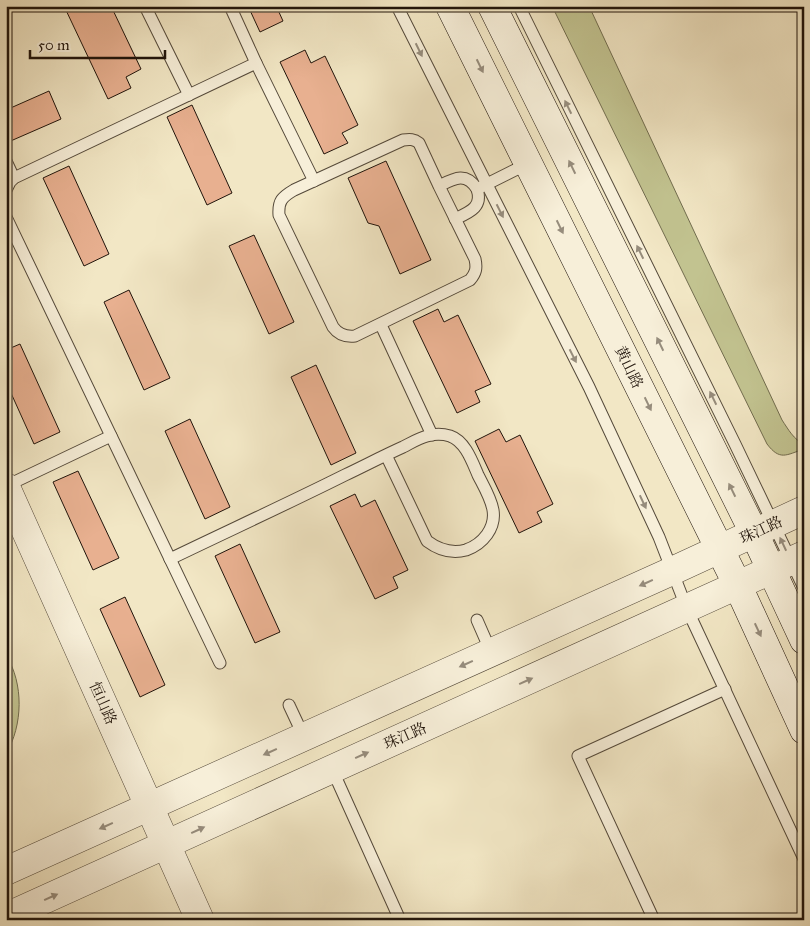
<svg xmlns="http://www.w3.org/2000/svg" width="810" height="926" font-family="'IM FELL Great Primer','Noto Serif SC',serif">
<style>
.green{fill:#c2c390;stroke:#716c4e}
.building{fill:#e8b090;stroke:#20140b}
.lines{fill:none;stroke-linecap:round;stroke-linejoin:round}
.service-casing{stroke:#54493a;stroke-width:13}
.tertiary-casing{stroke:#54493a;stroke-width:29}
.secondary-casing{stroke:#20140b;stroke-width:29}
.service{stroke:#f7efd9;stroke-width:11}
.tertiary{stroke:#f7efd9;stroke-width:28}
.secondary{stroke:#f7efd9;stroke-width:28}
.oneway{fill:#968c7c}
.labels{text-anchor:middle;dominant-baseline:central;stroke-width:5;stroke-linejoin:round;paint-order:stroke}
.street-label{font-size:15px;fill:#20140b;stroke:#f7efd9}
</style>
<rect width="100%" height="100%" fill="#f2e7c5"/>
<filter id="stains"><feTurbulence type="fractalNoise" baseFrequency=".004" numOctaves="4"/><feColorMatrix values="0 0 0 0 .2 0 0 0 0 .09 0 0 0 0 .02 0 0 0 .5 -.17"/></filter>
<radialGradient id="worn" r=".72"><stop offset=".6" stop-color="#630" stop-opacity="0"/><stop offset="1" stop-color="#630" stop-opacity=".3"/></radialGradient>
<g class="green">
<path d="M552,6H589L782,420C788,429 794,440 804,444V449C786,455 780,461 767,444Z"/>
<path d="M6,655C24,684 23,725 6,754Z"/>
</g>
<g class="building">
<path d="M64,6H111L141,69L126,77L131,88L108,99Z"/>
<path d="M248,6H286L278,10L283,21L260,32Z"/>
<path d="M305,50L311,63L325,56L358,125L342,133L348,143L324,154L280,62Z"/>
<path d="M49,91L61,119L6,143V110Z"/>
<path d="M192,105L232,193L207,205L167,117Z"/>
<path d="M386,161L431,260L400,274L379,226L368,223L348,178Z"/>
<path d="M69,166L109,254L84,266L43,178Z"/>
<path d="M254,235L294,322L269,334L229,246Z"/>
<path d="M129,290L170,378L144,390L104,302Z"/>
<path d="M438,309L444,322L458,315L491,384L475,391L480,402L457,413L413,321Z"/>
<path d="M20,344L60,432L34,444L6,382V350Z"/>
<path d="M316,365L356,453L331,465L291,377Z"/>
<path d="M190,419L230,507L205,519L165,431Z"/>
<path d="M499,429L506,442L520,435L553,504L537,512L542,522L519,533L475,441Z"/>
<path d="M78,471L119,558L93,570L53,482Z"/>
<path d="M355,494L361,507L375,500L408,570L393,577L398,588L375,599L330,506Z"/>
<path d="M240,544L280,632L255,643L215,556Z"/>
<path d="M125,597L165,685L140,697L100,609Z"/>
</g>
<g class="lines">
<g class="service-casing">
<g id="service">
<path d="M145,6L189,95"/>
<path d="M397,6L589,387L659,537L687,609L804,859"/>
<path d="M519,6L735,444L804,588"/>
<path d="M256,63L314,181"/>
<path d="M6,161L14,178"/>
<path d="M439,186L419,143C414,139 410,139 403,140L294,190C282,197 278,201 279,215L333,327C338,334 346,337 355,336L470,280C476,273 477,268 475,259L439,186C455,178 466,172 477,189L529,163"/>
<path d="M6,190L10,182L14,178L256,63L230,6"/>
<path d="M6,217L220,663"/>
<path d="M455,219C470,212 483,207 477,189"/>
<path d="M381,325L432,435"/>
<path d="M6,486L111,436"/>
<path d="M170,559C228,531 287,504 345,475C364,466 383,456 403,447C411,443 419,438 427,436C434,434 443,434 450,436C465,441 472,461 478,475C483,485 491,498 493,510C496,528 483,544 466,550C451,554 439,550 427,541L386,455"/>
<path d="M477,620L491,652"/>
<path d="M289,705L304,737"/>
<path d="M332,769L400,920"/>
<path d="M654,920L578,756L725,689"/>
</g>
</g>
<g class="tertiary-casing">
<g id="tertiary">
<path d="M6,487L200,920"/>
<path d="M6,871L672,571L804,510"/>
<path d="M6,917L804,555"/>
</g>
</g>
<g class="secondary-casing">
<g id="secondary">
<path d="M450,6L738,586L804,730"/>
<path d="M492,6L754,533L804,640"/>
</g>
</g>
<use href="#service" class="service"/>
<use href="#tertiary" class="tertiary"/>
<use href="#secondary" class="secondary"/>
</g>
<defs><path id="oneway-solid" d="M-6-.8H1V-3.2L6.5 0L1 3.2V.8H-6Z" transform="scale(1.25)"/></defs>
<g class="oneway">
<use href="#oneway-solid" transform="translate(419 50) rotate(64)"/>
<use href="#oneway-solid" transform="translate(480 66) rotate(64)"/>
<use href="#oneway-solid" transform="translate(568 107) rotate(-116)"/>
<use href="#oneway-solid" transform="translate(572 167) rotate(-116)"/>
<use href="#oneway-solid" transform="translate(500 211) rotate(63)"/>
<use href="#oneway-solid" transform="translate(560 227) rotate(64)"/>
<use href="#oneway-solid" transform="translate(640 252) rotate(-116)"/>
<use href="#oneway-solid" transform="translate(660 344) rotate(-116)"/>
<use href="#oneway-solid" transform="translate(573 356) rotate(63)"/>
<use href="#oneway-solid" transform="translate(713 398) rotate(-116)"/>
<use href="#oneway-solid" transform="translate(648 404) rotate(64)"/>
<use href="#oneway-solid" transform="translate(732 490) rotate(-116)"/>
<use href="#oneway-solid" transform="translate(643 502) rotate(65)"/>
<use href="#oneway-solid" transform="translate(783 544) rotate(-115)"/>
<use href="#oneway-solid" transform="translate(646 583) rotate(156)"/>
<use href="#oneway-solid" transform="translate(758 630) rotate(65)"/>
<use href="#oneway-solid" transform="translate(466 664) rotate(156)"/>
<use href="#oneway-solid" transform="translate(526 681) rotate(-24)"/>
<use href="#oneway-solid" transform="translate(270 752) rotate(156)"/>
<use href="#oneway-solid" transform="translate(362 755) rotate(-24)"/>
<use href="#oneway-solid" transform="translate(106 826) rotate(156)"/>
<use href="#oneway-solid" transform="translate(198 830) rotate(-25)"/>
<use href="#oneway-solid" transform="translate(51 897) rotate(-24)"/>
</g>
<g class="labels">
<g class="street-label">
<text transform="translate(629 367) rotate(64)">黄山路</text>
<text transform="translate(761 530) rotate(-25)">珠江路</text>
<text transform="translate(103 703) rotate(66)">恒山路</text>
<text transform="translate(405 736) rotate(-24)">珠江路</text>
</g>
</g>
<rect width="810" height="926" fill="none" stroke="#f2e7c5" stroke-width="25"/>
<rect x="8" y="8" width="795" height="911" fill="none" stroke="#20140b" stroke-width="2.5"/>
<rect x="12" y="12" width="785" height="901" fill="none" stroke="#20140b"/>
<path d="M30 50v8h135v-8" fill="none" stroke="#20140b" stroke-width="2.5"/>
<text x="38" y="50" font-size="15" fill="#20140b" stroke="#f7efd9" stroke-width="4" paint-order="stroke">50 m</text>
<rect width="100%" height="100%" filter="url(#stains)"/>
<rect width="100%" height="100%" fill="url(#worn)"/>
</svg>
